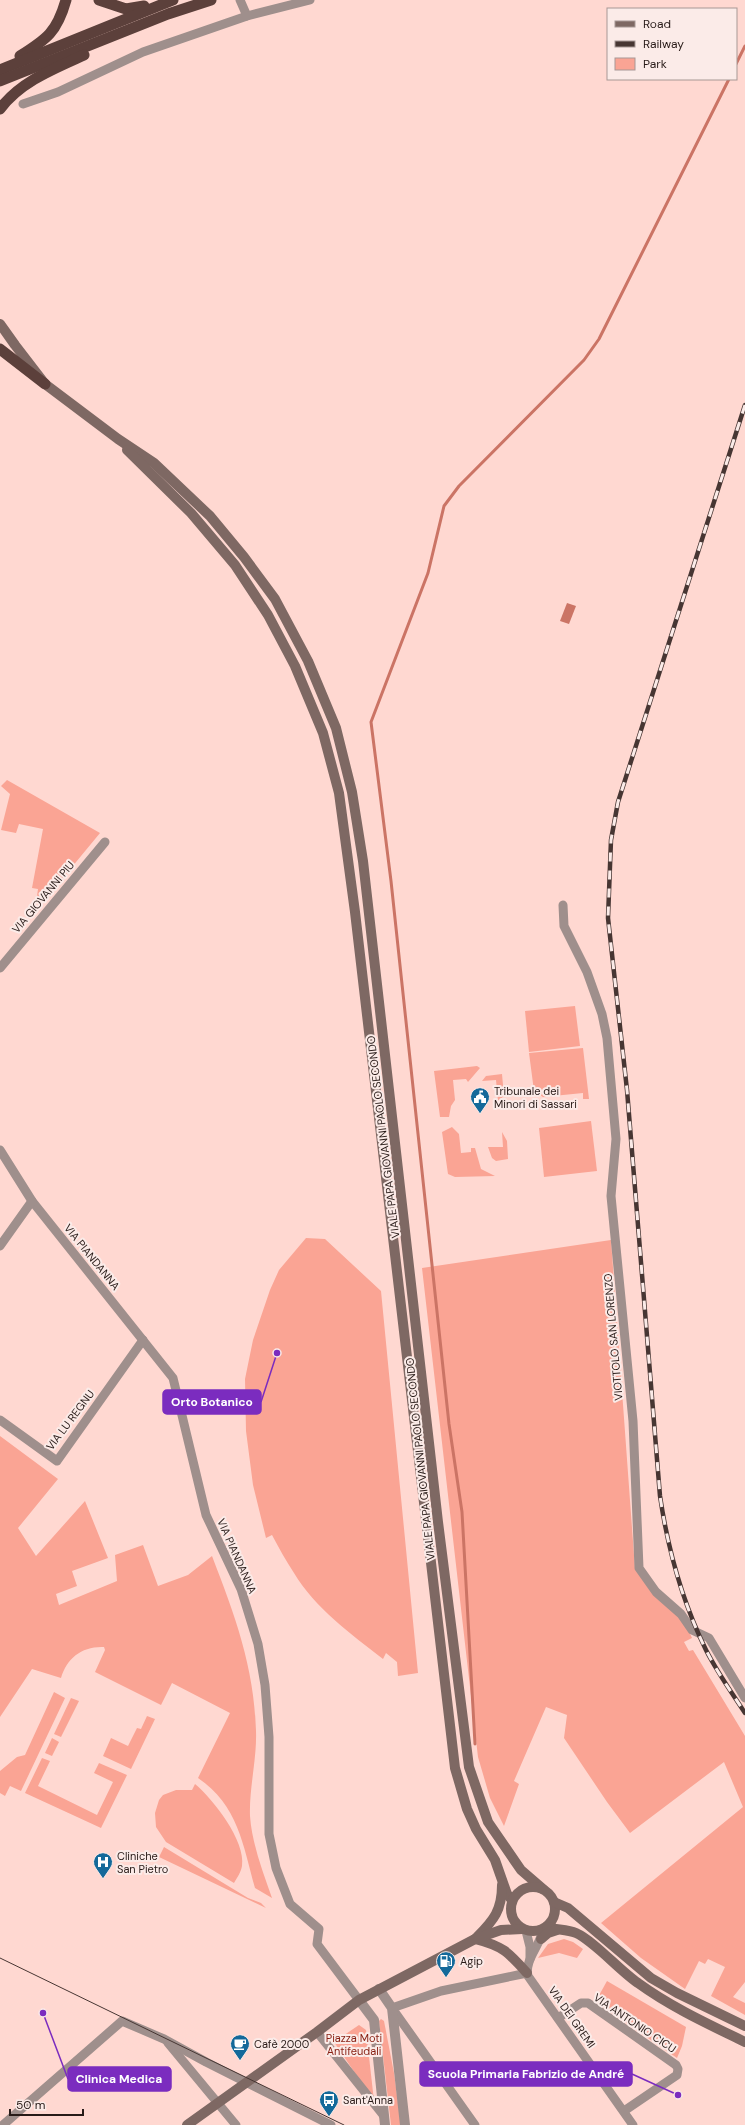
<svg xmlns="http://www.w3.org/2000/svg" width="745" height="2125" font-family="'DM Sans',sans-serif">
<style>
.green{fill:#faa494}
.water{fill:#cb7465}
.lines{fill:none;stroke-linecap:round;stroke-linejoin:round}
.stream{stroke:#cb7465;stroke-width:3}
.minor{stroke:#9f8f8c;stroke-width:9}
.tertiary{stroke:#9f8f8c;stroke-width:10}
.secondary{stroke:#7e6863;stroke-width:10}
.trunk{stroke:#5c403b;stroke-width:11}
.tram{stroke:#473633;stroke-width:1}
.rail-casing{stroke:#473633;stroke-width:4.5}
.rail{stroke:#fbebe8;stroke-width:3;stroke-dasharray:9;stroke-linecap:butt}
.labels{text-anchor:middle;dominant-baseline:central;stroke-width:4;stroke-linejoin:round;paint-order:stroke}
.street-label{font-size:11px;fill:#281b18;stroke:#fbebe8}
.poi-label{font-size:11px;fill:#281b18;stroke:#fbebe8;text-anchor:start}
.park-label{font-size:11px;fill:#871e11;stroke:#fbebe8}
.leader{fill:none;stroke:#7b2cbf;stroke-width:1.5}
.callout-dot{fill:#7b2cbf;stroke:#fbebe8;stroke-width:1.5}
.callout{fill:#7b2cbf;stroke:#7b2cbf;stroke-width:1.5}
.callout-label{font-size:12px;text-anchor:middle;font-weight:bold;fill:#fff}
</style>
<rect width="100%" height="100%" fill="#ffd8d1"/>
<g class="green">
<path d="M7,780L100,833L43,902L37,896L38,889L32,888L43,829L19,824L16,833L1,830L10,794L1,786Z"/>
<path d="M575,1006L580,1046L529,1052L525,1011Z"/>
<path d="M583,1048L589,1099H583V1093L543,1097L534,1091L529,1053Z"/>
<path d="M477,1066L480,1068L468,1082L466,1079L453,1080L455,1100L451,1106L449,1117H440L434,1071Z"/>
<path d="M502,1074L504,1096L498,1101L496,1080L482,1081L486,1076Z"/>
<path d="M591,1121L597,1171L544,1177L539,1128Z"/>
<path d="M452,1127L459,1134L461,1153L471,1152V1148H475L481,1169L495,1176L455,1177L448,1174L442,1132Z"/>
<path d="M502,1132L507,1141L508,1159L496,1161L492,1158L488,1147H503Z"/>
<path d="M306,1238L325,1239L381,1291L418,1673L398,1676L397,1662L386,1653L383,1659C351,1634 315,1608 294,1573C286,1561 279,1548 272,1535L266,1538L253,1485L246,1431L245,1379L253,1340L270,1290L279,1270Z"/>
<path d="M611,1240L635,1569L681,1614L692,1638L684,1642L689,1651L693,1650L745,1736V1982L733,1997L745,2003V2015L711,1996L725,1967L708,1959L705,1964L699,1961L685,1989L641,1958L601,1923L743,1807L724,1762L630,1833L607,1802L564,1738L567,1715L546,1707L514,1781L519,1784L504,1826L490,1798L478,1757L422,1268Z"/>
<path d="M0,1436L58,1479L18,1528L36,1556L85,1501L108,1558L72,1571L77,1586L56,1594L59,1605L117,1581L115,1555L143,1545L158,1586L188,1575L212,1556C235,1616 254,1666 256,1731C257,1759 249,1788 250,1816C252,1844 263,1872 272,1898L255,1888C243,1845 238,1805 198,1778L230,1713L172,1683L161,1705L95,1672L105,1650L104,1647C82,1646 67,1658 61,1678L32,1669L0,1717Z"/>
<path d="M54,1692L65,1698L21,1791L10,1786L5,1796L0,1793V1771L17,1757L25,1755Z"/>
<path d="M71,1698L79,1701L61,1737L54,1734Z"/>
<path d="M147,1716L155,1719L131,1769L103,1756L111,1738L128,1746L137,1728L141,1729Z"/>
<path d="M52,1738L59,1742L52,1756L45,1753Z"/>
<path d="M42,1758L50,1761L38,1786L97,1815L113,1782L94,1773L99,1763L127,1775L101,1828L25,1793Z"/>
<path d="M195,1784C213,1799 246,1841 242,1866C241,1872 237,1878 234,1883L166,1842L156,1827L155,1813L159,1800L163,1795L176,1790H192Z"/>
<path d="M164,1847L248,1898L261,1903L266,1908L159,1857Z"/>
<path d="M564,1939L573,1942L583,1949L577,1958L559,1953L538,1958L548,1944Z"/>
<path d="M607,1981L686,2027L682,2046L677,2058L619,2018L597,1999Z"/>
<path d="M381,2019L384,2021L394,2073L401,2125H391L379,2021Z"/>
<path d="M359,2025L366,2030L374,2101L334,2042Z"/>
</g>
<path class="water" d="M567,603L576,606L569,624L560,621Z"/>
<g class="lines">
<g class="stream">
<path d="M736,64L745,46"/>
<path d="M475,1744L462,1512L449,1424L391,881L371,722L428,573L444,506L459,486L584,360L599,339L729,79"/>
</g>
<g class="minor">
<path d="M240,0L247,16"/>
<path d="M23,104L58,92L143,52L247,16L310,0"/>
<path d="M563,905L564,926L587,972L602,1014L607,1038L616,1139L611,1196L633,1421L639,1568L656,1592L681,1614L692,1630L709,1638L745,1698"/>
<path d="M0,968L105,842"/>
<path d="M0,1150L32,1201L173,1378L206,1515L241,1589L258,1644L265,1685L269,1737V1834L276,1868L290,1904L319,1929L317,1944L359,2000"/>
<path d="M0,1246L32,1201"/>
<path d="M0,1420L57,1461L143,1340"/>
<path d="M543,1929C541,1945 524,1960 528,1976L633,2125"/>
<path d="M526,1931L530,1947V1959"/>
<path d="M558,2018L581,2003H588L676,2065L678,2069L677,2075L624,2111"/>
<path d="M317,2032L384,2116"/>
<path d="M168,2043L236,2125"/>
<path d="M3,2125L122,2021L164,2039L206,2062L331,2125"/>
<path d="M475,2125L392,2008L441,1991L527,1973"/>
</g>
<g class="tertiary">
<path d="M379,1989L392,2008L405,2125"/>
<path d="M359,2000L374,2020L385,2125"/>
</g>
<g class="secondary">
<path d="M0,324L15,345L45,384L118,439L154,463L210,516L244,557L275,599L308,661L336,728L352,792L363,861L438,1522L469,1767L488,1822L521,1870L543,1889"/>
<path d="M127,450L191,513L235,565L268,615L295,666L323,733L339,793L355,912L455,1768L467,1809L476,1829L495,1860L507,1894L512,1900"/>
<circle cx="533" cy="1909" r="22"/>
<path d="M554,1902L568,1908L651,1978L677,1993L745,2026"/>
<path d="M547,1927C556,1930 567,1929 576,1933C594,1941 620,1971 638,1983C671,2007 708,2024 745,2042"/>
<path d="M477,1937C494,1920 502,1910 502,1885"/>
<path d="M475,1939C503,1946 508,1952 527,1973"/>
<path d="M541,1939L548,1933L557,1930"/>
<path d="M187,2125L317,2032L359,2000L475,1939L501,1930L522,1929"/>
</g>
<g class="trunk">
<path d="M99,0L126,9L144,6"/>
<path d="M20,56C47,39 57,32 66,0"/>
<path d="M0,70L173,0"/>
<path d="M0,81L168,14L211,0"/>
<path d="M0,109C20,82 53,69 84,55"/>
<path d="M0,349L45,384"/>
</g>
<path class="tram" d="M0,1958L344,2125"/>
<g class="rail-casing">
<path id="rail" d="M745,405L618,802L611,840L608,918L627,1090L660,1496C668,1550 682,1601 706,1650C717,1672 732,1693 745,1713"/>
</g>
<use href="#rail" class="rail"/>
</g>
<defs>
<g id="civic-pin" transform="scale(1)"><path d="M0 17L-7.5 6A9.5 9.5 0 1 1 7.5 6Z" fill="#14699a" stroke="#fbebe8"/><path d="M-.6-6.5H3V-4.5H.6V-3L4-1V1h2V6H-6V1h2V-1L-.6-3ZM-1.2 2.5V6h2.4V2.5Z" fill="#fff"/></g>
<g id="hospital-pin" transform="scale(1)"><path d="M0 17L-7.5 6A9.5 9.5 0 1 1 7.5 6Z" fill="#14699a" stroke="#fbebe8"/><path d="M-5-5h3v3.5h4V-5h3V5h-3V1.5h-4V5h-3Z" fill="#fff"/></g>
<g id="fuel-pin" transform="scale(1)"><path d="M0 17L-7.5 6A9.5 9.5 0 1 1 7.5 6Z" fill="#14699a" stroke="#fbebe8"/><path d="M-5.5-6h7V0h2V4h1.3V-2.5L3-4.5l.8-.8L6-3V5H2.5V1h-1V6h-7ZM-4.2-4.7v3.2H.2V-4.7Z" fill="#fff"/></g>
<g id="cafe-pin" transform="scale(1)"><path d="M0 17L-7.5 6A9.5 9.5 0 1 1 7.5 6Z" fill="#14699a" stroke="#fbebe8"/><path d="M-5.5-4.5H6V0H3Q3 3.5 0 3.5H-2.5Q-5.5 3.5-5.5 0ZM3-3.2v2h1.7v-2ZM-6 4.5H4V6H-6Z" fill="#fff"/></g>
<g id="bus-pin" transform="scale(1)"><path d="M0 17L-7.5 6A9.5 9.5 0 1 1 7.5 6Z" fill="#14699a" stroke="#fbebe8"/><path d="M-5-6H5V4H4V6H2V4H-2V6H-4V4H-5ZM-3.5-4V0h7V-4ZM-3.5 1.2v1.5H-2V1.2ZM2 1.2v1.5H3.5V1.2Z" fill="#fff"/></g>
</defs>
<g fill-rule="evenodd">
<use href="#civic-pin" x="480" y="1097"/>
<use href="#hospital-pin" x="103" y="1862"/>
<use href="#fuel-pin" x="446" y="1961"/>
<use href="#cafe-pin" x="240" y="2044"/>
<use href="#bus-pin" x="329" y="2100"/>
</g>
<g class="labels">
<g class="street-label">
<text transform="translate(43 897) rotate(-50)">VIA GIOVANNI PIU</text>
<text transform="translate(383 1137) rotate(-97)">VIALE PAPA GIOVANNI PAOLO SECONDO</text>
<text transform="translate(92 1257) rotate(51)">VIA PIANDANNA</text>
<text transform="translate(613 1337) rotate(-95)">VIOTTOLO SAN LORENZO</text>
<text transform="translate(70 1420) rotate(-53)">VIA LU REGNU</text>
<text transform="translate(420 1459) rotate(-96)">VIALE PAPA GIOVANNI PAOLO SECONDO</text>
<text transform="translate(237 1556) rotate(66)">VIA PIANDANNA</text>
<text transform="translate(572 2017) rotate(55)">VIA DEI GREMI</text>
<text transform="translate(635 2023) rotate(34)">VIA ANTONIO CICU</text>
</g>
<g class="poi-label">
<text x="494" y="1091">Tribunale dei<tspan x="494" dy="13">Minori di Sassari</tspan></text>
<text x="117" y="1856">Cliniche<tspan x="117" dy="13">San Pietro</tspan></text>
<text x="460" y="1961">Agip</text>
<text x="254" y="2044">Cafè 2000</text>
<text x="343" y="2100">Sant'Anna</text>
</g>
<g class="park-label">
<text x="354" y="2038">Piazza Moti<tspan x="354" dy="13">Antifeudali</tspan></text>
</g>
</g>
<path class="leader" d="M277 1353L261 1402M678 2095L632 2074M43 2013L68 2079"/>
<g class="callout-dot">
<circle cx="277" cy="1353" r="4"/>
<circle cx="678" cy="2095" r="4"/>
<circle cx="43" cy="2013" r="4"/>
</g>
<g class="callout">
<rect x="163" y="1390" width="98" height="24" rx="4"/>
<rect x="420" y="2062" width="212" height="24" rx="4"/>
<rect x="68" y="2067" width="103" height="24" rx="4"/>
</g>
<g class="callout-label">
<text x="212" y="1406">Orto Botanico</text>
<text x="526" y="2078">Scuola Primaria Fabrizio de André</text>
<text x="119" y="2083">Clinica Medica</text>
</g>
<rect x="607" y="8" width="130" height="72" fill="#fbebe8" stroke="#a79895"/>
<rect x="615" y="21" width="20" height="6" fill="#7e6863" stroke="#a79895"/>
<text x="643" y="28" font-size="12" fill="#281b18">Road</text>
<rect x="615" y="41" width="20" height="6" fill="#473633" stroke="#a79895"/>
<text x="643" y="48" font-size="12" fill="#281b18">Railway</text>
<rect x="615" y="58" width="20" height="12" fill="#faa494" stroke="#a79895"/>
<text x="643" y="68" font-size="12" fill="#281b18">Park</text>
<path d="M10 2109v6h73v-6" fill="none" stroke="#281b18" stroke-width="2"/>
<text x="16" y="2109" font-size="12" fill="#281b18" stroke="#fbebe8" stroke-width="3" paint-order="stroke">50 m</text>
</svg>
